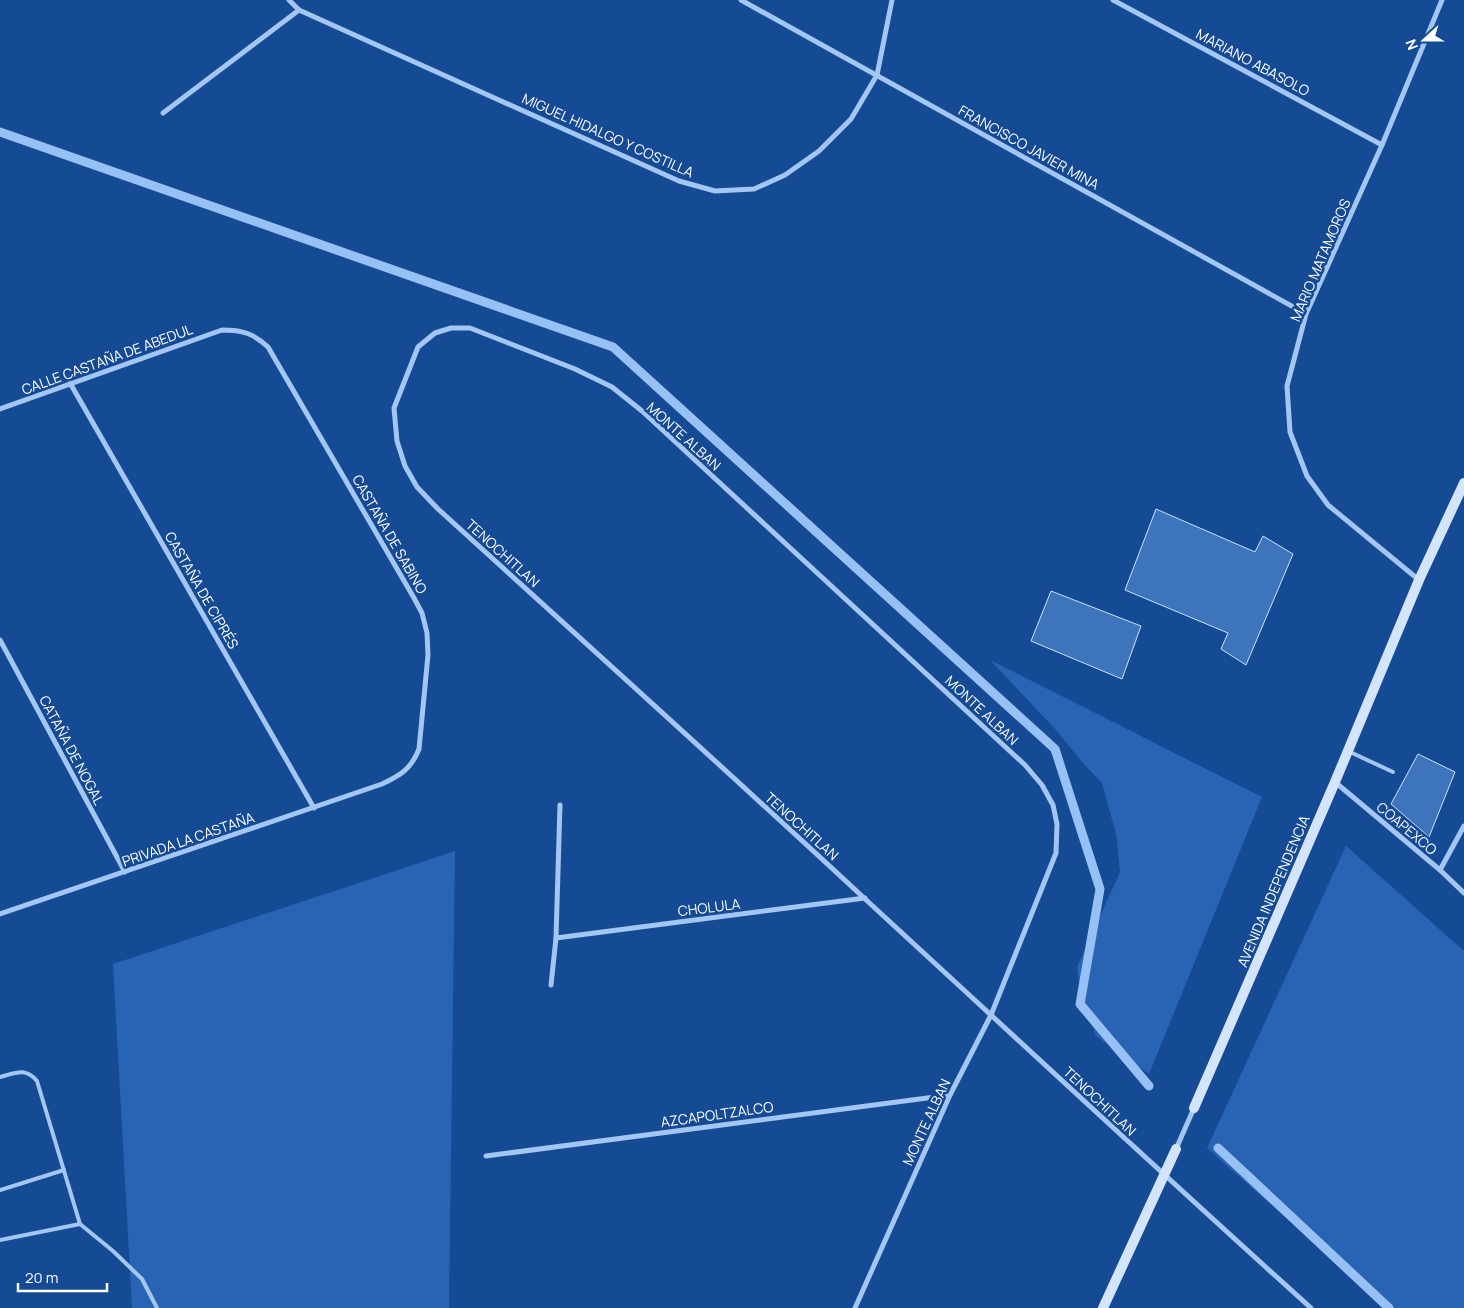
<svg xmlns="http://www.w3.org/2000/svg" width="1464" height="1308" font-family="Manrope,sans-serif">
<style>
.green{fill:#2864b3}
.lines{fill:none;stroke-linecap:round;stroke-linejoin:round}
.stream{stroke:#97c0f5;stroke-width:9}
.building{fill:#3d74bc;stroke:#cce1fc}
.lane{stroke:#a4c6f2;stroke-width:4}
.street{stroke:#a4c6f2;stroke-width:5}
.secondary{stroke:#d3e4fc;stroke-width:10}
.labels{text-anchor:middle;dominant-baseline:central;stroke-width:5;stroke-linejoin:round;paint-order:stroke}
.street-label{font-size:14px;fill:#fff;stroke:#154a95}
</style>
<rect width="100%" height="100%" fill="#154a95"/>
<g class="green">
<path d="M990,660L1262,797L1149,1074L1096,1036L1081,997L1077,967L1120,872L1116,834L1102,783L1082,762L1057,731Z"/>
<path d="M1346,846L1464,951V1308H1388L1207,1148Z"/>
<path d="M455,851L449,1308H132L113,964Z"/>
</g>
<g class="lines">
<g class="stream">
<path d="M0,132L613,347L1055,749L1100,889L1080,1004L1149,1086"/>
<path d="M1218,1148L1389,1308"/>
</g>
</g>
<g class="building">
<path d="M1156,509L1255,552L1263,536L1293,554L1246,665L1221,649L1228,633L1125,590Z"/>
<path d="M1051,591L1141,626L1122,679L1031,641Z"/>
<path d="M1418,754L1455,772L1429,837L1391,804Z"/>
</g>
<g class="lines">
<g class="lane">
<path d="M1350,752L1393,772"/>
<path d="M0,1077C16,1073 25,1067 37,1081L80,1224"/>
<path d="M0,1190L64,1170"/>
<path d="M0,1240L80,1224L113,1251L142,1279L157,1308"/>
</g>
<g class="street">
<path d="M289,0L299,10L679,181L715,191L754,189L785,175L819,151L851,119L877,75L892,0"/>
<path d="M741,0L1306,314"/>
<path d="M1113,0L1382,145"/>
<path d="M163,113L299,10"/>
<path d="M70,383L314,808"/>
<path d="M0,409L222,330C242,330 253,333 268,347L414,598L422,613L427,633L428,655L419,749C411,769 401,775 382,784L0,914"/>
<path d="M1419,580L1328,505L1307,476L1290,432L1287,386L1306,314L1382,145L1442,0"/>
<path d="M0,640L125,872"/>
<path d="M1335,782L1440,870L1464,893"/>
<path d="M1440,870L1464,826"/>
<path d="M556,938L865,898"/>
<path d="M551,985L556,938L560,805"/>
<path d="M1176,1149L1194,1108"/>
<path d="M486,1156L950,1095"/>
<path d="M855,1308L950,1095L991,1015L1056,853L1057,824L1053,805L1042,785L1025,765L642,411L612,387L575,369L470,328H451L435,333L418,347L394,408L397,441L405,466L417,487L438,509C580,638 723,767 864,898C1013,1035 1161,1173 1311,1308"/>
</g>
<g class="secondary">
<path d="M1194,1108L1335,782L1419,580L1464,483"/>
<path d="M1103,1308L1176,1149"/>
</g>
</g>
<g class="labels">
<g class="street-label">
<text transform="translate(1253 62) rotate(28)">MARIANO ABASOLO</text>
<text transform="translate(608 135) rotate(24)">MIGUEL HIDALGO Y COSTILLA</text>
<text transform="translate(1029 147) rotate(29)">FRANCISCO JAVIER MINA</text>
<text transform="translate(1320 260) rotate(-67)">MARIO MATAMOROS</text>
<text transform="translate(107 359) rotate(-20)">CALLE CASTAÑA DE ABEDUL</text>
<text transform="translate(684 436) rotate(42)">MONTE ALBAN</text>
<text transform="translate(390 534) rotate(60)">CASTAÑA DE SABINO</text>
<text transform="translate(503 553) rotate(42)">TENOCHITLAN</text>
<text transform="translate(202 590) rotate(60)">CASTAÑA DE CIPRÉS</text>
<text transform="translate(982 710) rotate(43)">MONTE ALBAN</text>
<text transform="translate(72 750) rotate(62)">CATAÑA DE NOGAL</text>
<text transform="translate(802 826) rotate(42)">TENOCHITLAN</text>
<text transform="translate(1407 828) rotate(40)">COAPEXCO</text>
<text transform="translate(188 839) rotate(-19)">PRIVADA LA CASTAÑA</text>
<text transform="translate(1273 891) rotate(-67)">AVENIDA INDEPENDENCIA</text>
<text transform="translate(709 907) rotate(-7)">CHOLULA</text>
<text transform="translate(1100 1101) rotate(43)">TENOCHITLAN</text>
<text transform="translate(717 1114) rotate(-8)">AZCAPOLTZALCO</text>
<text transform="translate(926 1122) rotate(-65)">MONTE ALBAN</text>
</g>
</g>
<g transform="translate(1424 40) rotate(249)" stroke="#154a95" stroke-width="4" paint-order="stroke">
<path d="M0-4L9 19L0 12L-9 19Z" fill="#ffffff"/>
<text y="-8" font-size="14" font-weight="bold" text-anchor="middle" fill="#ffffff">N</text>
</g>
<path d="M18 1283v8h89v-8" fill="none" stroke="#ffffff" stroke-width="2.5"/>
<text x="25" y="1283" font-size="15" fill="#ffffff" stroke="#154a95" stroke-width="4" paint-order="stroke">20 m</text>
</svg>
